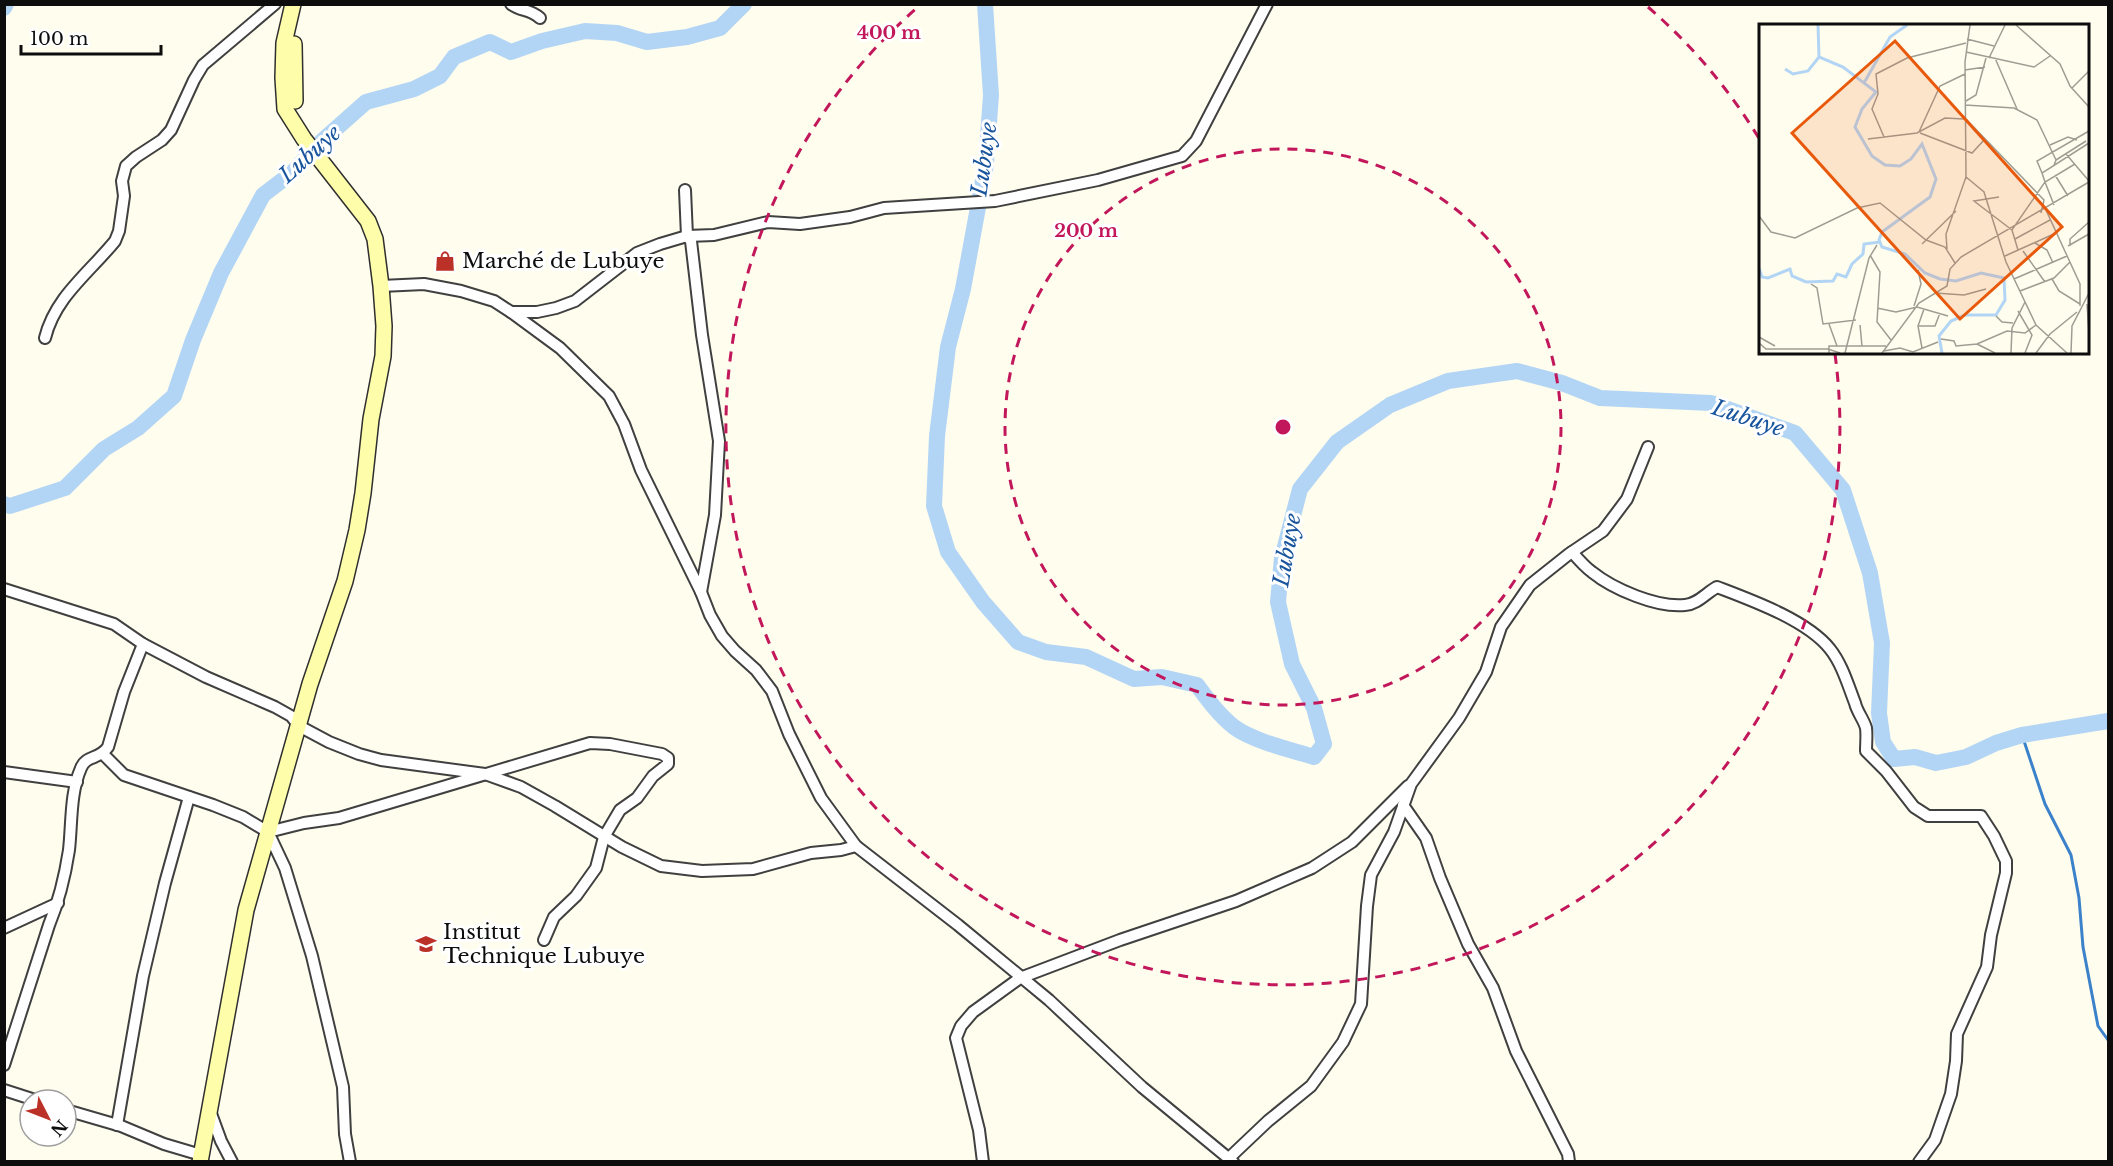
<svg xmlns="http://www.w3.org/2000/svg" width="2113" height="1166" font-family="'Libre Baskerville',serif">
<style>
.lines{fill:none;stroke-linecap:round;stroke-linejoin:round}
.stream{stroke:#3b82cb;stroke-width:3}
.river{stroke:#b3d5f5;stroke-width:16}
.street-casing{stroke:#404040;stroke-width:14}
.secondary-casing{stroke:#2f2f2f;stroke-width:18}
.street{stroke:#fff;stroke-width:10}
.secondary{stroke:#fdfdaa;stroke-width:15}
.ring{fill:none;stroke:#c2185b;stroke-width:3;stroke-dasharray:10 8}
.labels{text-anchor:middle;dominant-baseline:central;stroke-width:6;stroke-linejoin:round;paint-order:stroke}
.poi-label{font-size:21px;fill:#0d0d0d;stroke:#fff;text-anchor:start}
.water-label{font-size:22px;font-style:italic;fill:#19559d;stroke:#fff}
.inset-river{fill:none;stroke:#b3d5f5;stroke-width:3}
.inset-road{fill:none;stroke:#9e9d93;stroke-width:1.5}
.view{fill:#e8590c;fill-opacity:0.15;stroke:#e8590c;stroke-width:3}
.inset-edge{fill:none;stroke:#0d0d0d;stroke-width:3}
.centre{fill:#c2185b;stroke:#fff;stroke-width:3}
.ring-label{font-size:18px;text-anchor:middle;font-weight:bold;fill:#c2185b;stroke:#fff;stroke-width:6;stroke-linejoin:round;paint-order:stroke}
</style>
<rect width="100%" height="100%" fill="#fffded"/>
<g class="lines">
<path class="stream" d="M2022,735L2045,804L2071,855L2079,898L2083,947L2098,1026L2108,1040"/>
<g class="river">
<path d="M985,4L991,95L986,164L963,289L948,347L937,436L934,506L948,552L983,602L1018,642L1046,652L1086,657L1134,679L1162,677L1197,685C1208,700 1219,715 1234,727C1253,741 1291,750 1314,757L1324,744L1314,708L1292,664L1278,602L1282,558L1300,489L1337,442L1390,405L1448,381L1517,371L1562,383L1600,398L1711,403L1795,433L1843,490L1870,573L1882,643L1879,713L1883,742L1894,759L1915,757L1936,763L1966,757L1996,743L2022,735L2108,721"/>
<path d="M4,8L6,4"/>
<path d="M4,504L10,506L65,488L104,449L138,428L174,396L193,340L221,273L263,195L293,172L322,141L366,102L414,89L440,76L454,57L490,42L511,52L542,41L585,31L617,33L647,42L687,37L720,28L744,4"/>
</g>
<g class="street-casing">
<g id="street">
<path d="M511,4C521,12 529,8 540,18"/>
<path d="M685,190L687,236L691,241L702,335L719,441L715,515L701,592"/>
<path d="M381,286L424,284L461,291L494,301L511,312H537L556,308L575,301L637,253L660,244L687,236L714,235L768,222L800,224L850,217L884,208L995,201L1098,180L1182,156L1196,141L1267,4"/>
<path d="M511,312L560,348L609,396L624,424L641,470L701,592L710,615L722,636L735,651L756,670L772,691L789,734L821,798L856,846L958,925L1049,1000L1142,1087L1233,1162"/>
<path d="M45,338C55,297 89,273 115,241L119,231L124,196L122,181L126,166L136,157L162,140L171,130L194,80L203,65L275,4"/>
<path d="M1572,552C1578,559 1585,567 1592,572C1613,589 1657,608 1685,605C1698,604 1706,593 1717,587C1751,600 1807,620 1830,649C1842,664 1848,685 1855,703C1857,712 1864,720 1866,728C1867,735 1866,744 1866,751L1886,771L1914,807L1928,816H1981L1994,836L2006,861V873L1991,935L1987,967L1957,1034L1956,1061L1951,1094L1935,1140L1919,1162"/>
<path d="M4,589L114,624L143,644L206,677L275,707L291,716L299,726L329,742L359,754L381,760L485,774L521,787L555,806L622,847L661,866L702,871L753,869L811,853L841,850L856,846"/>
<path d="M103,754L124,775L213,805L243,817L268,832"/>
<path d="M4,772L77,782"/>
<path d="M1403,805L1426,838L1440,878L1468,944L1493,988L1516,1051L1568,1154L1569,1162"/>
<path d="M4,928L58,903"/>
<path d="M4,1065L49,925C59,901 65,876 69,850C72,823 70,793 81,768C86,755 99,760 108,747L124,692L143,644"/>
<path d="M4,1090L35,1100"/>
<path d="M66,1110L121,1126L164,1144L201,1155"/>
<path d="M210,1111L221,1141L232,1162"/>
<path d="M117,1125L143,976L165,883L189,797"/>
<path d="M1229,1158L1268,1121L1311,1086L1343,1042L1361,1004L1367,906L1371,875L1394,832L1411,784L1459,718L1486,672L1501,627L1530,585L1569,554L1603,531L1627,499L1648,447"/>
<path d="M350,1162L345,1134L343,1087L312,956L285,868L268,832L304,823L339,818L590,743L610,744L662,754L668,758V764L653,776L637,798L620,810L604,837L596,868L576,896L554,917L544,940"/>
<path d="M983,1162L979,1130L956,1038L961,1026L973,1012L1020,978L1120,940L1236,901L1312,868L1352,842L1408,786"/>
</g>
</g>
<g class="secondary-casing">
<g id="secondary">
<path d="M294,44L295,101"/>
<path d="M200,1162L246,910L310,684L345,581L357,530L363,493L371,419L383,356L384,326L381,286L375,239L368,221L304,139L285,109L283,78L284,43L293,4"/>
</g>
</g>
<use href="#street" class="street"/>
<use href="#secondary" class="secondary"/>
</g>
<g class="ring">
<circle cx="1283" cy="427" r="278"/>
<path d="M1648 7A557 557 0 0 1 1760 140M1835 354A557 557 0 1 1 918 7"/>
</g>
<defs>
<g id="shop-bare" transform="scale(1.62)"><path d="M-5-2.5h2.3a2.7 3.5 0 0 1 5.4 0H5L5.5 6h-11ZM-1.5-2.5h3a1.5 2.3 0 0 0-3 0Z" fill="#bb3127" stroke="#fff" stroke-width="2.5" paint-order="stroke"/></g>
<g id="school-bare" transform="scale(1.62)"><path d="M0-5L7-2L0 1L-7-2ZM-4 1L0 2.5L4 1V4Q0 6-4 4Z" fill="#bb3127" stroke="#fff" stroke-width="2.5" paint-order="stroke"/></g>
</defs>
<g fill-rule="evenodd">
<use href="#shop-bare" x="445" y="261"/>
<use href="#school-bare" x="426" y="944"/>
</g>
<g class="labels">
<g class="poi-label">
<text x="462" y="261">Marché de Lubuye</text>
<text x="443" y="932">Institut<tspan x="443" dy="24">Technique Lubuye</tspan></text>
</g>
<g class="water-label">
<text transform="translate(310 154) rotate(-42)">Lubuye</text>
<text transform="translate(984 159) rotate(-82)">Lubuye</text>
<text transform="translate(1748 418) rotate(18)">Lubuye</text>
<text transform="translate(1287 550) rotate(-80)">Lubuye</text>
</g>
</g>
<g transform="translate(1759 24)">
<rect width="330" height="330" fill="#fffded"/>
<path class="inset-river" d="M59,1L60,33L84,43L117,68L103,85L96,103L113,132L126,141L141,142L152,135L163,120L177,155L171,173L123,208L120,216L123,223L146,230L166,249L181,255L197,257L222,249L245,254L246,276L237,291H206L192,297L180,312L183,329M26,45L34,50L49,47L60,33M105,59L131,13L148,1M0,244L3,253L9,254L31,245L33,252L47,258L74,257L78,250L87,253L93,240L104,230L105,220L121,218"/>
<path class="inset-road" d="M257,1L301,40L311,62L330,83M208,15L235,22M207,28L275,43L291,32M230,34L246,1M236,34L258,85M206,46L226,43M313,64L330,47M207,77L217,71L227,34M206,81L255,84L278,96L297,136L295,141M205,93L285,176L282,189M160,108L181,62L206,50M161,109L213,129L226,115M125,113L113,85L119,70L117,50L148,34L207,19M109,115L158,109L186,94L205,95M291,121L309,113L318,116M307,130L330,157M297,136L327,117M283,149L278,137L330,107M296,151L309,172M207,153L225,168L247,238L277,301L308,329M240,173L215,177L253,206L286,158L283,149L330,119M295,181L286,158L316,140M287,186L321,260V282M0,192L12,208L36,214L98,184L121,179L167,216L186,223L196,239M253,206L259,226M256,215L291,196M276,219L288,226L294,239M163,220L197,187M309,222L330,210M311,222V215L330,198M188,225L187,210L207,153L206,38L211,1M264,227L286,258M111,231L121,248L118,298L132,316M246,232L297,209M255,255L308,232M293,255L300,267L321,280M52,260L58,264L64,300L97,296M261,267L295,254L311,238M176,269L205,271L227,265M328,280L330,309M155,282L162,260L159,246M118,284L137,288L158,283L189,292M259,287L273,311L266,329M237,292L243,298L254,299M70,300L78,322M101,301L103,322M159,302H176L181,289M0,313L16,322M182,315L195,317L197,322L218,320L248,307L266,309L277,301M0,319L7,325H69L81,329M218,320L236,329M163,324L159,302L165,285M125,327L141,324L154,328L179,318M70,329V322H127M86,329L110,234L118,221M123,329L160,279L188,262L191,245L202,233L330,158M252,329L253,304L266,278M277,329L291,310L318,288M312,329L313,302L330,269"/>
<path class="view" d="M136,17L303,203L201,295L33,109Z"/>
<rect width="330" height="330" class="inset-edge"/>
</g>
<circle cx="1283" cy="427" r="9" class="centre"/>
<g class="ring-label">
<text x="889" y="39">400 m</text>
<text x="1086" y="237">200 m</text>
</g>
<rect width="2113" height="1166" fill="none" stroke="#0d0d0d" stroke-width="12"/>
<g transform="translate(48 1118) rotate(132)"><circle r="28" fill="#ffffff" stroke="#9e9e9e" stroke-width="1.5"/>
<path d="M0-4.5L10 22L0 15L-10 22Z" fill="#bb3127"/>
<text y="-9" font-size="16" font-weight="bold" text-anchor="middle" fill="#0d0d0d">N</text>
</g>
<path d="M21 45v9h140v-9" fill="none" stroke="#0d0d0d" stroke-width="3"/>
<text x="30" y="45" font-size="18" fill="#0d0d0d" stroke="#ffffff" stroke-width="4.5" paint-order="stroke">100 m</text>
</svg>
